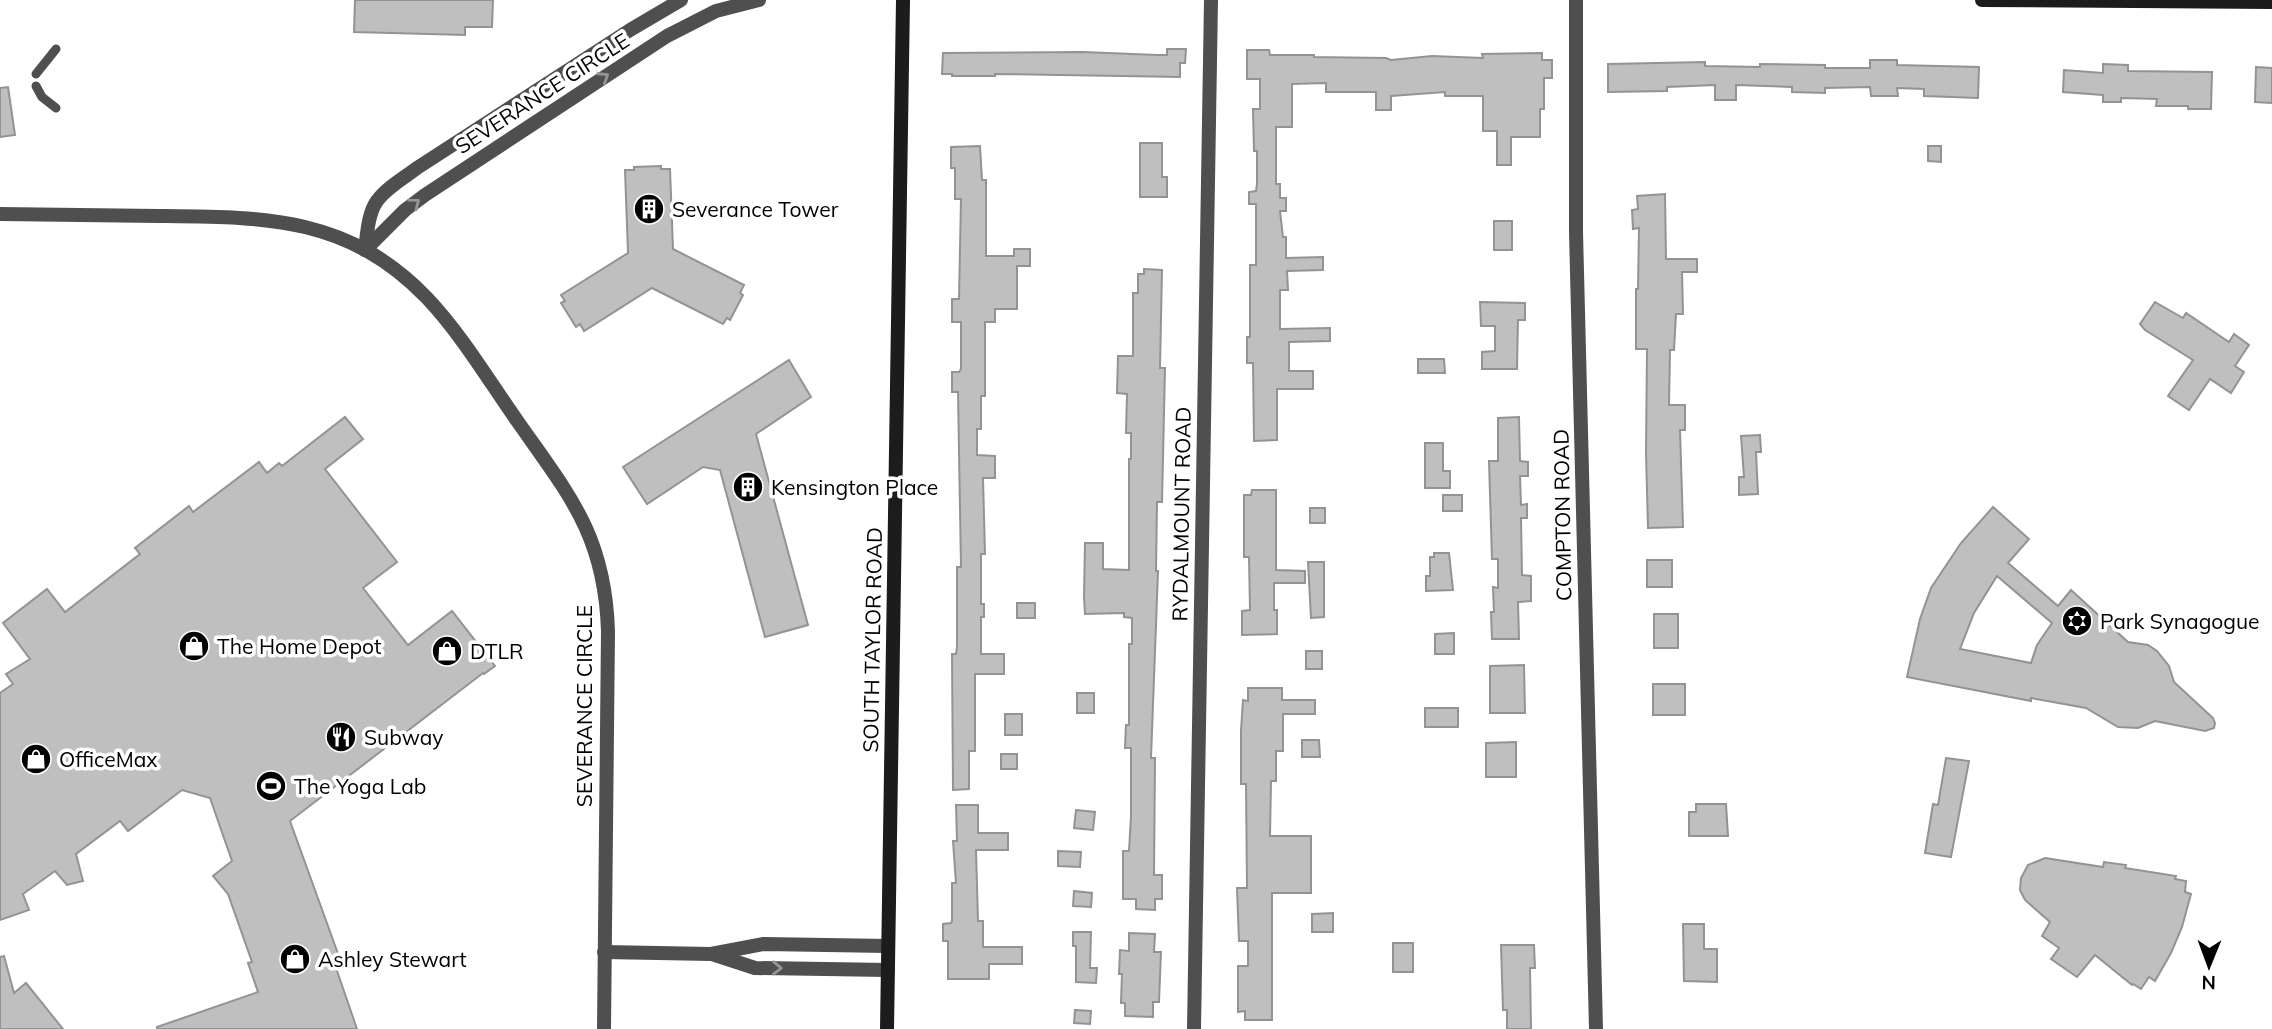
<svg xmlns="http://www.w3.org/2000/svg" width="2272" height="1029" font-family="Mulish,sans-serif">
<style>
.building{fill:#bfbfbf;stroke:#939393;stroke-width:2;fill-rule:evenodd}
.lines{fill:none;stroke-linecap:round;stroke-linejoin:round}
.lane{stroke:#4f4f4f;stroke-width:9}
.street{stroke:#4f4f4f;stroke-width:14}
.secondary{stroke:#1c1c1c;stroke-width:14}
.oneway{stroke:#959595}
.labels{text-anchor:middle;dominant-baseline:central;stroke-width:7;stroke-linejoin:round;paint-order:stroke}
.street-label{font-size:21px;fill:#000;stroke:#fff}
.poi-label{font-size:21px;fill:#000;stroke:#fff;text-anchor:start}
</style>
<rect width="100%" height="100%" fill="#fff"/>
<g class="building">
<path d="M355,0H493L492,27H465V35L354,32Z"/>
<path d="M1167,49H1186L1185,63H1180V77L995,74V76H952V74H942L943,53L1083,52L1157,55H1167Z"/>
<path d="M1247,50H1269L1270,55H1314V57L1386,58L1391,60L1432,56L1483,58L1482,54L1542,53V60H1552V78H1544V109H1540V137H1511V165H1497V131H1483V96H1445V92L1391,96V110H1376V92H1326V83L1292,84V127H1276V184H1280V198H1286V211H1280L1283,237H1286V258L1323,257V270L1287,271L1288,290H1280V329L1330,328V341L1289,342V371H1313V389H1277V440L1254,441L1253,363H1247V337H1250V265H1256V204H1249V192L1256,191L1257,184V151H1254L1253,109H1260V79H1247Z"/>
<path d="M1870,60H1897V65L1979,67L1978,98L1924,96V89L1897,88L1898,96H1871L1870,87L1825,88V93L1792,92V87L1736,85V100H1715V85L1667,87V91L1608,92V64L1705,62V66L1760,67V64L1825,65V68H1870Z"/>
<path d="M2103,64L2128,65V71L2212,72L2211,109H2188V106H2156L2157,99L2121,98V102H2103V95L2063,92L2064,70L2103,73Z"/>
<path d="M2256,67L2272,68V103L2255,102Z"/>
<path d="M8,87L15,135L0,137V88Z"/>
<path d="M1140,143H1162V177H1167V197H1140Z"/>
<path d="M980,146L982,180H986V256H1014V249H1030V266H1017V309H995V322H985V396H981V429H977V455L995,456V478H983L985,554H981V604H984V617H981V654H1004V674H975V751H969V789L953,790L952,654H956L957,646V567H961L958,392H952V372H959L961,369V322H952V299H959L961,199H955V168H951V147Z"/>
<path d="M1928,146H1941V162L1928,161Z"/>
<path d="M661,166V169H670L673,249L744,285L740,293L743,295L730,320L727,318L723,324L652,288L584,331L580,324L576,327L561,303L565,301L561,295L628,253L625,170H634V167Z"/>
<path d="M1665,194L1666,259H1697V272H1682L1683,314H1676L1674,350H1670L1669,405H1685V430H1680L1683,527L1648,528L1646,453L1647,349H1636V289H1638L1639,228L1633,229L1632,210L1638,209L1637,196Z"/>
<rect x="1494" y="221" width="18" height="29"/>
<path d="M1144,269L1162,270L1160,368H1165L1162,502H1157L1156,571H1158L1151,758H1155L1154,875H1162V899H1155V910L1136,909V899H1123V851H1129L1131,816V748H1125L1126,725H1129V644H1132V618L1124,617V613L1085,614L1084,597L1085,543H1103V569L1129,570V459H1131V433H1126L1127,394L1117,393L1118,356H1133V293H1138V274H1144Z"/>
<path d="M1480,302L1525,303V320H1518L1517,369H1482V352L1495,351V326H1481Z"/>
<path d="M2155,302L2183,318L2186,313L2229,342L2234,334L2249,345L2235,366L2244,372L2231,393L2210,379L2189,410L2168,396L2193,360L2145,330L2140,324Z"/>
<path d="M1418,359H1444L1445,373H1418Z"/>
<path d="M789,360L811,397L756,434L808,625L765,637L720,470L703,467L647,504L623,467Z"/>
<path d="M345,417L363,439L325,469L397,562L363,588L408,645L452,611L495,666L484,674L483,673L290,821L341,962L335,965L357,1029H157V1027L258,992L248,963L252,962L228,894L213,876L232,861L210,798L182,790L128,831L120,821L76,854L83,881L67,885L55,871L23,894L29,910L0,920V693L13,684L6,674L30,659L3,623L47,589L65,612L140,554L135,548L189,506L193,512L259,462L267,473L279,463L282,466Z"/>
<path d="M1519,417L1520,461L1528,462V476H1520L1521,505L1527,504V518H1521L1522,575L1531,576V601L1518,602L1519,639H1492L1491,612H1494L1493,587L1498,588V559H1492L1489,461H1498V418Z"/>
<path d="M1760,435L1761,452H1756L1758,494L1739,495V477H1744L1741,436Z"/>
<path d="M1425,443H1443V471H1450V488H1425Z"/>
<path d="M1252,490H1276V570L1305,571V583H1274V610H1277V634L1242,635V611L1250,610L1249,557H1244V495H1251Z"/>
<rect x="1443" y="495" width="19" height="16"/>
<path d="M1993,507L2029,539L2008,563L2058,606L2071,590L2128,642L2148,645L2157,651L2169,666L2174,682L2213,718L2215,723L2214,728L2205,731L2155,721L2138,728L2118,727L2086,708L2031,698V701L1907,677L1920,619L1931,588L1961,543ZM1997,576L2052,623L2037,645L2031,663L1960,649L1974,613Z"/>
<rect x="1310" y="508" width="15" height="15"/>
<path d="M1434,553H1449L1453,590L1426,591V576H1430V557H1434Z"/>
<rect x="1647" y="560" width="25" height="27"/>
<path d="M1308,562H1324V617L1311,618Z"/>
<rect x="1017" y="603" width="18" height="15"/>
<rect x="1654" y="614" width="24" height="34"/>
<path d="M1454,633V654H1435V634Z"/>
<rect x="1306" y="651" width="16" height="18"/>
<path d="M1524,665L1525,713H1490V666Z"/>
<rect x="1653" y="684" width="32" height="31"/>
<path d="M1248,688H1282V700H1315V714H1283V751H1276V781H1271L1270,836H1311V893H1272V1020H1245V1011L1238,1012V966H1248V941H1239L1237,888H1247L1246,784H1241V731L1243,700L1248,701Z"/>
<rect x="1077" y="693" width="17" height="20"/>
<rect x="1425" y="708" width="33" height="19"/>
<rect x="1005" y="714" width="17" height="21"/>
<path d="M1302,740H1319L1320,757H1302Z"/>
<path d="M1516,742V777H1486V743Z"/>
<rect x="1001" y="754" width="16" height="15"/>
<path d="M1946,758L1969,761L1951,857L1925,853L1933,804L1938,805Z"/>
<path d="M1696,804H1726L1728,836H1689V812H1696Z"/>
<path d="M956,805H978V833H1008V850H976L978,921H983V947H1022V964H989V979H948V941H943V924L951,923L952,921V883H956L953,841H957Z"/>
<path d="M1076,810L1095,812L1093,830L1074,828Z"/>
<path d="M1058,851L1081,852L1080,867L1058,866Z"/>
<path d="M2045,858L2103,867L2104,862L2126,865L2125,868L2176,876L2175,879L2186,881L2185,892L2191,894L2182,927L2171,953L2155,981L2149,977L2141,989L2133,984L2132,985L2095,955L2077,977L2051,959L2059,948L2042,936L2050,922L2025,900L2020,890L2021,878L2028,865Z"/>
<path d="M1074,891L1092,893L1091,907L1073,906Z"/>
<path d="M1333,913V932H1312V914Z"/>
<path d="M1683,924H1704V949H1717V982L1684,981Z"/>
<path d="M1073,932H1091L1090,968H1097L1096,983L1076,982V946H1073Z"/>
<path d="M1129,933L1155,934L1154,952H1161L1159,1002H1153V1017L1125,1016V1003H1121L1122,974H1119L1120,950L1129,951Z"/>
<rect x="1393" y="943" width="20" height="29"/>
<path d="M1501,945H1534L1535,968H1530L1531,1029H1507V1010H1503Z"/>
<path d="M4,956L14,993L26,983L63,1029H0V957Z"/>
<path d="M1075,1010L1091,1011L1090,1024L1074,1023Z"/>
</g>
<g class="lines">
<g class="lane">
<path d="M36,74L56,49"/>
<path d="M36,86L42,97L56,108"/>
</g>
<g class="street">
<path d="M1576,0V232L1596,1029"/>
<path d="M0,214C53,215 106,215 159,216C265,217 348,216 427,298C462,335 489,381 518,422C570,496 605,536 608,631L604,1029"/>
<path d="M365,250L405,210L425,195L667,36L716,11L759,0"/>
<path d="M365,250C367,235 368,213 377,201C386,188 404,178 417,168L630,30L681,0"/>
<path d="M604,952L711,954L764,944L888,946"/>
<path d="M712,954L755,968L888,970"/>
<path d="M1194,1029L1211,0"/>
</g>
<g class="secondary">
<path d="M1982,0L2272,2"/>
<path d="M887,1029L903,0"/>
</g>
</g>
<defs><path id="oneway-chevron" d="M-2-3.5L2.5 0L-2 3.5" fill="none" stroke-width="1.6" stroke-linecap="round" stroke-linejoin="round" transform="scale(1.75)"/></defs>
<g class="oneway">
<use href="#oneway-chevron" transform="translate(604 77) rotate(-33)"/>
<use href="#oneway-chevron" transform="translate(415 203) rotate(-37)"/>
<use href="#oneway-chevron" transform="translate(777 968) rotate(1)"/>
</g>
<defs>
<g id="building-disc" transform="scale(1.575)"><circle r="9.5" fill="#000" stroke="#fff"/><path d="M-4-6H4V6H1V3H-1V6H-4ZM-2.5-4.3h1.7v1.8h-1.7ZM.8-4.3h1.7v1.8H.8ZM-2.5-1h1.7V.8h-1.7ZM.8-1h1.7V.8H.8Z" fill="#fff"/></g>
<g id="synagogue-disc" transform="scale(1.575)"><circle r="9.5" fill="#000" stroke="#fff"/><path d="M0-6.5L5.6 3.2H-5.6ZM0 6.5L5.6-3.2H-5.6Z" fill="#fff"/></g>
<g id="shop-disc" transform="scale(1.575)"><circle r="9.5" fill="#000" stroke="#fff"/><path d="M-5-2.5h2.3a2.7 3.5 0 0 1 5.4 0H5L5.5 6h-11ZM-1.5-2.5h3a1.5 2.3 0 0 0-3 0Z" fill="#fff"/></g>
<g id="restaurant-disc" transform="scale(1.575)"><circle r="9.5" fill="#000" stroke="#fff"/><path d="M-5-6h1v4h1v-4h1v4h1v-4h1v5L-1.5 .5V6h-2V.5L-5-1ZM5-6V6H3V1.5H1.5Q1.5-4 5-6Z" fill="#fff"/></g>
<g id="stadium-disc" transform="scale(1.575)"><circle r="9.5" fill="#000" stroke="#fff"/><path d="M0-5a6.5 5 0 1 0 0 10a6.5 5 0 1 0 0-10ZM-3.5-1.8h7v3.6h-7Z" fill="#fff"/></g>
</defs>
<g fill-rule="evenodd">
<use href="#building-disc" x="649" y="209"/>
<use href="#building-disc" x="748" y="487"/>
<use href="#synagogue-disc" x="2077" y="621"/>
<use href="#shop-disc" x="194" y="646"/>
<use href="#shop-disc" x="447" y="651"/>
<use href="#restaurant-disc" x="341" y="737"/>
<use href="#shop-disc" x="36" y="759"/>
<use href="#stadium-disc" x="271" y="786"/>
<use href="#shop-disc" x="295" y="959"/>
</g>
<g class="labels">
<g class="street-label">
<text transform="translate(542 93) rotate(-33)">SEVERANCE CIRCLE</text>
<text transform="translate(1181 514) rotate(-89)">RYDALMOUNT ROAD</text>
<text transform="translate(1562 515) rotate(-91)">COMPTON ROAD</text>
<text transform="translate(872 640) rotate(-89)">SOUTH TAYLOR ROAD</text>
<text transform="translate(584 706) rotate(-90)">SEVERANCE CIRCLE</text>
</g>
<g class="poi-label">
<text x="672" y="209">Severance Tower</text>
<text x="771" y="487">Kensington Place</text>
<text x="2100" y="621">Park Synagogue</text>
<text x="217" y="646">The Home Depot</text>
<text x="470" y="651">DTLR</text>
<text x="364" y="737">Subway</text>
<text x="59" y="759">OfficeMax</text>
<text x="294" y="786">The Yoga Lab</text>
<text x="318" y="959">Ashley Stewart</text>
</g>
</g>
<g transform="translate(2209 966) rotate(181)" stroke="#ffffff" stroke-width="5" paint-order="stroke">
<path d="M0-5L12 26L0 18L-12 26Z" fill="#000000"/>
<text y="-10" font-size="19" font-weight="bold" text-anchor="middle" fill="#000000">N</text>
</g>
</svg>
